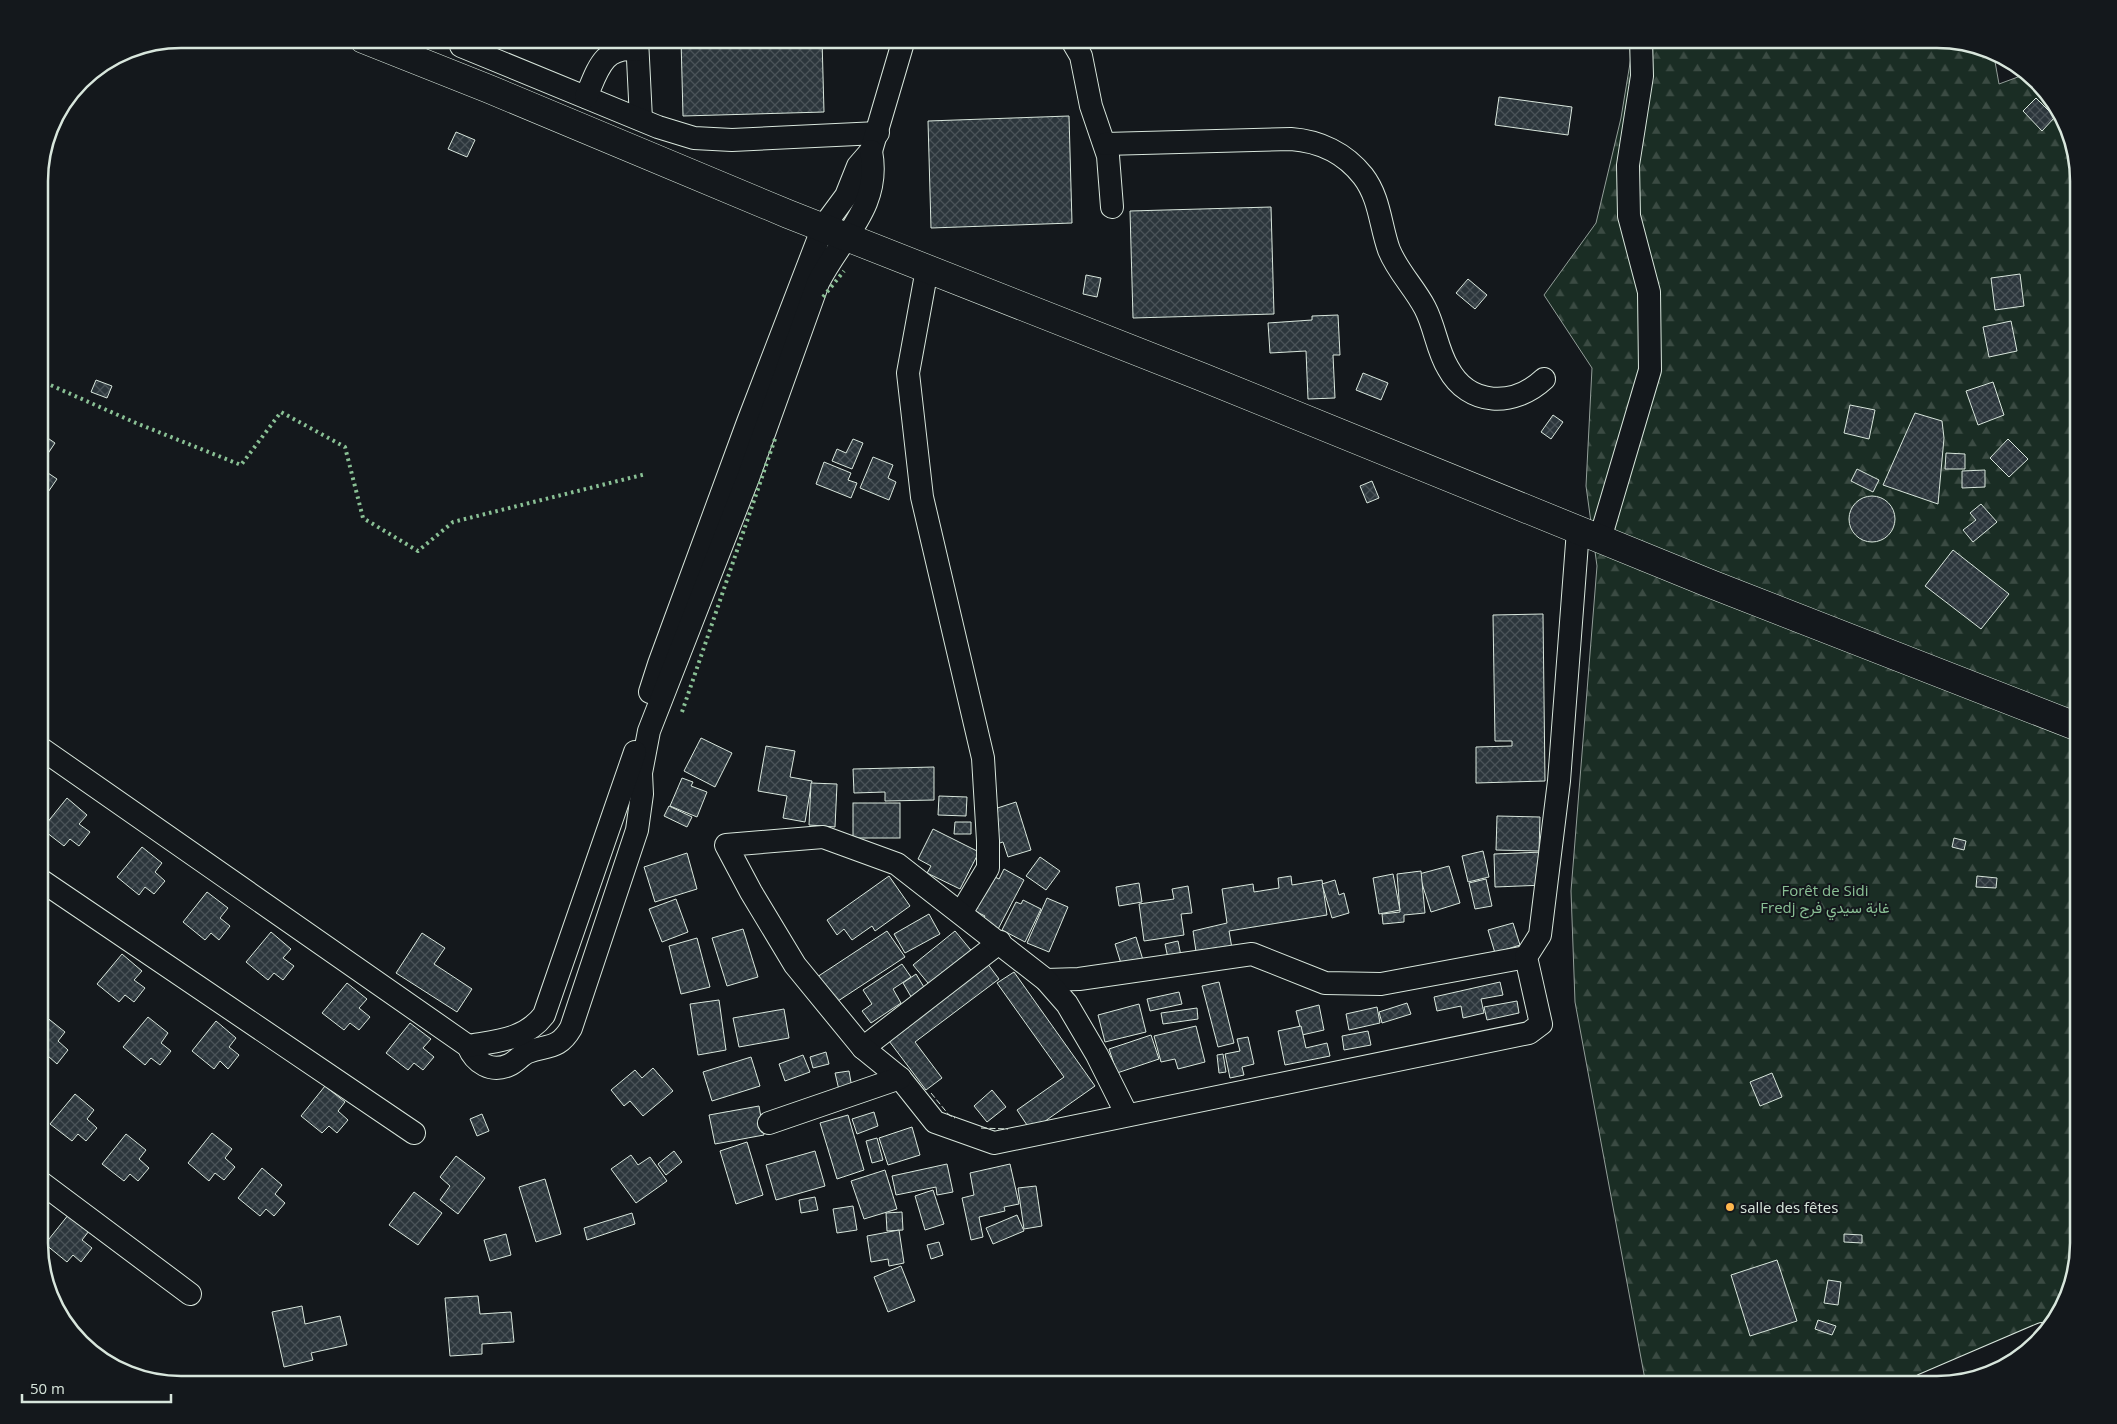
<svg xmlns="http://www.w3.org/2000/svg" width="2117" height="1424" font-family="'Open Sans',Vazirmatn,sans-serif">
<style>
.forest{fill:url(#forest-firs);stroke:#939e99}
.building{fill:url(#building-cross-hatch);stroke:#d8e6dc}
.lines{fill:none;stroke-linecap:round;stroke-linejoin:round}
.minor-casing{stroke:#d8e6dc;stroke-width:24}
.major-casing{stroke:#d8e6dc;stroke-width:29}
.minor{stroke:#14181c;stroke-width:22}
.major{stroke:#14181c;stroke-width:28}
.hedge{stroke:#8ac095;stroke-width:4;stroke-dasharray:2.5 4;stroke-linecap:butt}
.fence{stroke:#d8e6dc;stroke-width:1;stroke-dasharray:6 2.5;stroke-linecap:butt}
.poi-dot{fill:#ffb74d;stroke:#14181c;stroke-width:2}
.labels{text-anchor:middle;dominant-baseline:central;stroke-width:4;stroke-linejoin:round;paint-order:stroke}
.park-label{font-size:15px;fill:#8ac095;stroke:#14181c}
.poi-label{font-size:15px;fill:#d8e6dc;stroke:#14181c;text-anchor:start}
.rim{fill:none;stroke:#d8e6dc;stroke-width:2.5}
</style>
<defs>
<pattern id="forest-firs" width="22" height="20" patternUnits="userSpaceOnUse" patternTransform="scale(1.25)"><rect width="22" height="20" fill="#1a2d24"/><path d="M5 1l3.5 6h-7zM16 11l3.5 6h-7z" fill="#3b4b43"/></pattern>
<pattern id="building-cross-hatch" width="8" height="8" patternUnits="userSpaceOnUse" patternTransform="scale(1.25)"><rect width="8" height="8" fill="#2c363c"/><path d="M0 0l8 8M0 8l8-8" fill="none" stroke="#4a5358"/></pattern>
</defs>
<rect width="100%" height="100%" fill="#14181c"/>
<path class="forest" d="M1632,39H1937L1994,56L1999,84L2026,74L2059,110L2078,180V1244L2054,1323L2007,1366L1937,1385H1646L1575,1002L1571,891L1597,566L1586,486L1592,368L1544,295L1596,223L1621,118L1633,45Z"/>
<g class="building">
<path d="M681,39H822L824,112L683,116Z"/>
<path d="M1499,97L1572,107L1568,135L1495,125Z"/>
<path d="M2036,98L2055,117L2042,131L2023,111Z"/>
<path d="M1069,116L1072,223L931,228L928,121Z"/>
<path d="M456,132L475,140L467,157L448,149Z"/>
<path d="M1271,207L1274,314L1133,318L1130,211Z"/>
<path d="M2020,274L2024,306L1995,310L1991,278Z"/>
<path d="M1086,275L1101,278L1097,297L1083,294Z"/>
<path d="M1468,279L1487,295L1475,309L1456,293Z"/>
<path d="M1338,315L1340,355H1333L1335,398L1308,399L1306,351L1270,353L1268,323L1312,320V316Z"/>
<path d="M2011,321L2017,351L1989,357L1983,327Z"/>
<path d="M1363,373L1388,383L1381,400L1356,390Z"/>
<path d="M96,380L112,386L107,398L91,392Z"/>
<path d="M1993,382L2004,415L1978,425L1966,391Z"/>
<path d="M1850,405L1875,410L1869,439L1844,433Z"/>
<path d="M1915,413L1942,421L1944,438L1938,504L1883,485Z"/>
<path d="M1553,415L1563,422L1551,439L1541,432Z"/>
<path d="M39,432L55,443L39,467L57,479L42,501L39,499Z"/>
<path d="M853,439L863,443L852,469L832,461L837,449L846,453Z"/>
<path d="M2008,439L2028,459L2009,477L1990,458Z"/>
<path d="M1946,453L1965,454V469H1945Z"/>
<path d="M873,457L893,465L888,478L896,482L889,500L860,488Z"/>
<path d="M824,462L851,473L848,480L857,483L851,498L816,484Z"/>
<path d="M1857,469L1879,480L1873,492L1851,481Z"/>
<path d="M1985,470V487L1962,488V471Z"/>
<path d="M1372,481L1379,498L1367,503L1360,486Z"/>
<circle cx="1872" cy="519" r="23"/>
<path d="M1981,504L1997,522L1973,542L1963,530L1976,520L1970,513Z"/>
<path d="M1953,550L2009,594L1981,629L1925,586Z"/>
<path d="M1543,614L1545,781L1476,783V747L1512,746V741H1495L1493,615Z"/>
<path d="M701,738L732,753L715,787L684,771Z"/>
<path d="M766,746L795,751L790,777L812,781L805,822L783,818L787,796L758,791Z"/>
<path d="M934,767V800L885,801V792L854,793L853,769Z"/>
<path d="M682,778L693,782L691,786L707,792L697,817L670,806Z"/>
<path d="M811,783L837,784L835,827L809,825Z"/>
<path d="M939,796L967,797L966,816L938,815Z"/>
<path d="M67,798L87,815L79,824L90,832L79,846L70,839L64,846L42,829Z"/>
<path d="M1016,802L1031,850L1008,857L1003,842L993,845L982,813Z"/>
<rect x="853" y="803" width="47" height="35"/>
<path d="M669,806L692,817L687,827L664,816Z"/>
<path d="M1497,816L1540,817L1539,851L1496,850Z"/>
<path d="M955,822H971V834H954Z"/>
<path d="M933,829L979,852L960,889L927,873L931,866L918,859Z"/>
<path d="M1954,838L1966,841L1964,850L1952,847Z"/>
<path d="M142,847L162,863L155,872L165,881L154,894L145,887L139,895L117,877Z"/>
<path d="M1483,851L1489,877L1468,882L1462,856Z"/>
<path d="M1543,852L1545,885L1495,887L1494,854Z"/>
<path d="M687,853L697,889L655,902L644,867Z"/>
<path d="M1040,857L1060,871L1046,890L1026,876Z"/>
<path d="M1449,866L1460,903L1431,912L1419,874Z"/>
<path d="M1004,869L1024,880L997,931L981,923L985,916L969,908L987,873L999,879Z"/>
<path d="M1421,871L1425,913L1404,915V922L1383,924L1382,914L1400,912L1397,874Z"/>
<path d="M1393,874L1400,910L1379,914L1373,878Z"/>
<path d="M889,876L910,906L875,931L872,926L852,940L844,929L837,935L827,920Z"/>
<path d="M1291,876L1292,885L1322,880L1327,915L1229,931L1234,960L1198,965L1193,931L1227,923L1222,889L1253,884L1254,892L1279,888L1278,878Z"/>
<path d="M1977,876L1997,878L1996,888L1976,887Z"/>
<path d="M1486,879L1492,906L1475,909L1469,883Z"/>
<path d="M1335,880L1339,895L1344,893L1349,913L1332,918L1322,884Z"/>
<path d="M1139,883L1142,902L1119,906L1116,887Z"/>
<path d="M1188,886L1192,913L1181,914L1184,935L1144,941L1139,904L1174,899L1172,889Z"/>
<path d="M207,892L228,908L220,918L230,926L219,940L211,933L205,940L183,922Z"/>
<path d="M1047,898L1068,907L1049,952L1027,943Z"/>
<path d="M676,899L688,932L662,942L649,909Z"/>
<path d="M1023,900L1041,909L1025,942L1002,930L1016,902L1021,904Z"/>
<path d="M929,914L940,934L905,953L894,934Z"/>
<path d="M1513,923L1520,945L1495,953L1488,930Z"/>
<path d="M743,929L758,977L727,986L712,938Z"/>
<path d="M887,931L905,957L835,1003L817,977Z"/>
<path d="M955,931L975,955L933,989L913,965Z"/>
<path d="M271,932L291,949L283,958L294,966L283,980L274,973L268,980L246,962Z"/>
<path d="M422,933L445,948L434,964L472,989L457,1012L396,973Z"/>
<path d="M1136,937L1143,960L1122,967L1115,944Z"/>
<path d="M697,938L710,987L681,994L669,946Z"/>
<path d="M1178,941L1182,961L1169,963L1165,944Z"/>
<path d="M122,954L142,971L134,980L145,988L134,1002L125,995L119,1002L97,984Z"/>
<path d="M987,963L999,979L915,1042L942,1078L926,1090L886,1037Z"/>
<path d="M902,964L911,977L893,989L901,1003L871,1023L862,1011L872,1004L863,990Z"/>
<path d="M1014,972L1095,1086L1031,1131L1017,1110L1064,1077L997,983Z"/>
<path d="M916,974L927,992L913,1000L903,983Z"/>
<path d="M1219,982L1234,1043L1218,1047L1202,986Z"/>
<path d="M1500,982L1503,995L1481,999L1484,1013L1463,1018L1461,1006L1437,1011L1434,997Z"/>
<path d="M347,983L367,999L359,1008L370,1017L359,1030L350,1023L344,1030L322,1013Z"/>
<path d="M1179,992L1182,1004L1150,1011L1147,999Z"/>
<path d="M719,1000L726,1050L698,1055L690,1004Z"/>
<path d="M1517,1001L1519,1013L1487,1020L1484,1007Z"/>
<path d="M1407,1003L1411,1014L1382,1023L1379,1012Z"/>
<path d="M1139,1004L1146,1032L1105,1042L1098,1015Z"/>
<path d="M1319,1005L1324,1030L1302,1035L1296,1011Z"/>
<path d="M1377,1007L1380,1023L1349,1030L1346,1014Z"/>
<path d="M1197,1008L1198,1019L1163,1024L1161,1013Z"/>
<path d="M784,1009L789,1038L739,1047L733,1018Z"/>
<path d="M45,1016L65,1032L58,1041L68,1050L57,1064L48,1056L43,1064L39,1061V1024Z"/>
<path d="M148,1017L168,1033L161,1043L171,1051L160,1065L151,1058L145,1065L123,1047Z"/>
<path d="M216,1021L236,1038L229,1047L239,1055L228,1069L220,1061L214,1069L192,1051Z"/>
<path d="M410,1023L431,1039L423,1048L434,1057L423,1070L414,1063L408,1070L386,1053Z"/>
<path d="M1196,1026L1205,1062L1178,1069L1175,1059L1161,1062L1154,1036Z"/>
<path d="M1301,1026L1306,1048L1327,1043L1330,1056L1285,1065L1278,1031Z"/>
<path d="M1368,1031L1371,1045L1344,1050L1342,1036Z"/>
<path d="M1151,1035L1159,1059L1117,1073L1109,1049Z"/>
<path d="M1248,1037L1254,1064L1242,1067L1244,1075L1230,1078L1225,1054L1240,1051L1237,1039Z"/>
<path d="M826,1052L829,1064L813,1068L810,1057Z"/>
<path d="M1223,1054L1226,1072L1219,1073L1217,1055Z"/>
<path d="M803,1055L810,1072L785,1081L779,1064Z"/>
<path d="M751,1057L760,1086L712,1101L703,1072Z"/>
<path d="M653,1068L673,1091L643,1116L630,1101L624,1106L611,1090L635,1070L642,1078Z"/>
<path d="M849,1071L852,1088L839,1090L835,1073Z"/>
<path d="M1772,1073L1782,1097L1760,1106L1750,1082Z"/>
<path d="M325,1086L345,1102L338,1111L348,1120L337,1133L329,1126L322,1133L301,1116Z"/>
<path d="M992,1090L1006,1107L987,1122L974,1106Z"/>
<path d="M75,1094L94,1110L87,1119L97,1128L86,1141L78,1134L72,1141L50,1124Z"/>
<path d="M759,1106L764,1135L715,1144L709,1115Z"/>
<path d="M874,1112L878,1126L857,1134L852,1119Z"/>
<path d="M482,1114L489,1131L477,1136L470,1119Z"/>
<path d="M848,1115L864,1170L837,1179L820,1123Z"/>
<path d="M912,1127L920,1155L888,1165L879,1138Z"/>
<path d="M212,1133L232,1149L225,1158L235,1167L224,1180L215,1173L209,1181L188,1163Z"/>
<path d="M126,1134L146,1150L139,1159L149,1168L138,1181L130,1174L124,1181L102,1164Z"/>
<path d="M877,1138L883,1160L872,1163L866,1141Z"/>
<path d="M747,1142L763,1195L736,1204L720,1151Z"/>
<path d="M674,1151L682,1162L666,1175L658,1164Z"/>
<path d="M815,1151L825,1186L776,1200L766,1165Z"/>
<path d="M631,1155L638,1165L650,1157L667,1181L636,1203L611,1169Z"/>
<path d="M456,1156L485,1178L458,1214L440,1200L450,1186L440,1177Z"/>
<path d="M947,1164L953,1192L937,1195L936,1187L896,1195L892,1176Z"/>
<path d="M1010,1164L1019,1204L1004,1207L1005,1211L979,1217L983,1237L971,1240L962,1198L974,1195L970,1173Z"/>
<path d="M262,1168L282,1185L275,1194L285,1203L274,1216L266,1209L260,1216L238,1198Z"/>
<path d="M885,1170L897,1209L864,1219L851,1181Z"/>
<path d="M545,1179L561,1234L536,1242L519,1187Z"/>
<path d="M1036,1186L1042,1226L1024,1229L1018,1188Z"/>
<path d="M933,1190L944,1224L925,1230L915,1196Z"/>
<path d="M414,1192L442,1213L418,1245L389,1225Z"/>
<path d="M815,1197L818,1210L801,1213L799,1200Z"/>
<path d="M853,1206L857,1230L837,1233L833,1209Z"/>
<path d="M902,1212L903,1230L887,1231L886,1213Z"/>
<path d="M632,1213L635,1224L587,1240L584,1228Z"/>
<path d="M69,1214L89,1231L82,1240L92,1248L81,1262L73,1255L67,1262L45,1244Z"/>
<path d="M1017,1215L1024,1231L993,1244L986,1228Z"/>
<path d="M899,1230L904,1263L889,1266L888,1259L871,1262L867,1236Z"/>
<path d="M506,1234L511,1255L490,1261L484,1240Z"/>
<path d="M1844,1234L1862,1235V1243L1844,1242Z"/>
<path d="M939,1242L943,1255L931,1259L927,1245Z"/>
<path d="M1777,1260L1797,1321L1750,1336L1731,1275Z"/>
<path d="M901,1266L915,1301L888,1312L874,1277Z"/>
<path d="M1828,1280L1841,1282L1838,1305L1824,1303Z"/>
<path d="M478,1296L480,1314L511,1312L514,1342L482,1344V1354L450,1356L445,1298Z"/>
<path d="M302,1306L305,1324L340,1316L347,1345L311,1353L313,1360L284,1367L272,1312Z"/>
<path d="M1818,1320L1836,1326L1832,1335L1815,1329Z"/>
<rect x="1768" y="1381" width="12" height="4"/>
</g>
<g class="lines">
<g class="minor-casing">
<g id="minor">
<path d="M637,39L641,119"/>
<path d="M1071,39L1081,56L1091,106L1108,156L1112,207"/>
<path d="M461,46L658,127L694,138L732,140L878,133"/>
<path d="M586,97C597,72 603,44 637,50"/>
<path d="M1105,144L1291,139C1319,141 1345,153 1363,176C1380,198 1380,225 1389,250C1398,272 1414,287 1425,308C1435,327 1437,350 1448,368C1469,407 1514,407 1544,379"/>
<path d="M927,269L908,373L922,497L983,758L988,841V868L961,913"/>
<path d="M1600,539L1650,370L1649,292L1629,216L1628,165L1642,76L1641,39"/>
<path d="M650,692L659,664L748,422L823,227L846,196L858,166L871,151L904,39"/>
<path d="M39,747L468,1046C475,1063 491,1073 509,1065C516,1062 521,1055 528,1052C548,1045 559,1049 571,1028L637,830L642,794L641,773L649,731L748,478L818,283C840,238 882,207 871,151"/>
<path d="M39,879L414,1133"/>
<path d="M1046,980L1079,979L1252,954L1325,983L1381,984L1526,957"/>
<path d="M468,1046C496,1041 525,1040 544,1015L635,752"/>
<path d="M863,1048L1000,942"/>
<path d="M1127,1115L1097,1055L1067,1004L1046,980L897,864L823,837L726,845L751,892L795,965L863,1048L900,1078L935,1122L994,1143L1529,1033L1541,1024L1526,957L1540,935L1559,781L1578,530"/>
<path d="M769,1123L900,1078"/>
<path d="M39,1181L190,1294"/>
<path d="M1923,1385L2042,1334"/>
</g>
</g>
<g class="major-casing">
<path id="major" d="M363,39L489,89L788,214L1202,377L1711,584L2078,727"/>
</g>
<use href="#minor" class="minor"/>
<use href="#major" class="major"/>
<g class="hedge">
<path d="M39,173L59,111"/>
<path d="M823,297L844,271"/>
<path d="M39,380L136,423L241,465L281,412L345,447L363,518L418,551L453,522L646,474"/>
<path d="M682,712L776,436"/>
</g>
<g class="fence">
<path d="M931,1093L949,1115L955,1118"/>
<path d="M981,1128L1008,1129"/>
</g>
</g>
<circle class="poi-dot" cx="1730" cy="1207" r="5"/>
<g class="labels">
<g class="park-label">
<text x="1825" y="890">Forêt de Sidi<tspan x="1825" dy="17">Fredj غابة سيدي فرج</tspan></text>
</g>
<g class="poi-label">
<text x="1740" y="1207">salle des fêtes</text>
</g>
</g>
<path d="M0 0H2117V1424H0ZM181 48H1937A133 133 0 0 1 2070 181V1243A133 133 0 0 1 1937 1376H181A133 133 0 0 1 48 1243V181A133 133 0 0 1 181 48Z" fill="#14181c" fill-rule="evenodd"/>
<path class="rim" d="M181 48H1937A133 133 0 0 1 2070 181V1243A133 133 0 0 1 1937 1376H181A133 133 0 0 1 48 1243V181A133 133 0 0 1 181 48Z"/>
<path d="M22 1394v8h149v-8" fill="none" stroke="#d8e6dc" stroke-width="2.5"/>
<text x="30" y="1394" font-size="15" fill="#d8e6dc" stroke="#14181c" stroke-width="4" paint-order="stroke">50 m</text>
</svg>
